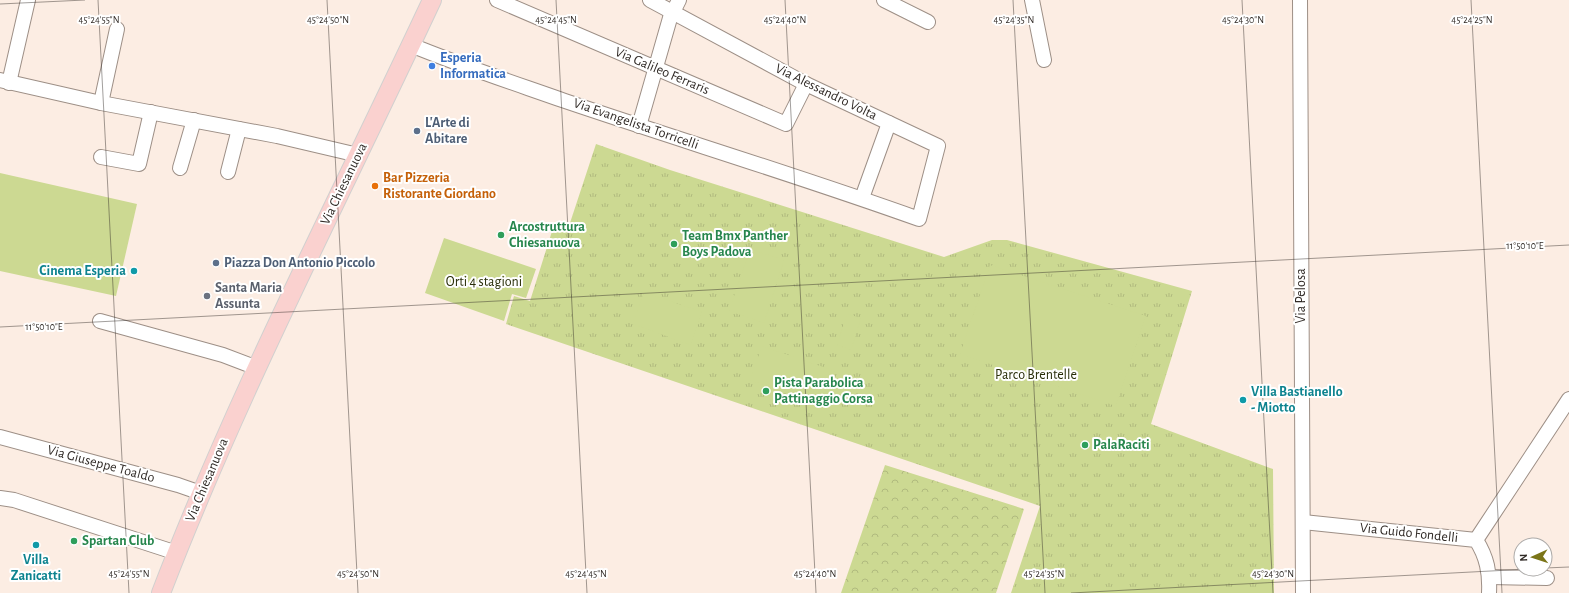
<svg xmlns="http://www.w3.org/2000/svg" width="1569" height="593" font-family="'Alegreya Sans',sans-serif">
<defs>
<pattern id="forest-crowns" width="20" height="18" patternUnits="userSpaceOnUse"><rect width="20" height="18" fill="#ccd992"/><path d="M2 6a3 3 0 1 1 6 0M12 15a3 3 0 1 1 6 0" fill="none" stroke="#b0ba7e"/></pattern>
<pattern id="park-tufts" width="24" height="20" patternUnits="userSpaceOnUse"><rect width="24" height="20" fill="#ccd992"/><path d="M3 7l-1-3M5 7V3M7 7l1-3M15 17l-1-3M17 17v-4M19 17l1-3" fill="none" stroke="#b0ba7e"/></pattern>
</defs>
<rect width="100%" height="100%" fill="#fcede3"/>
<!-- forest -->
<path fill="url(#forest-crowns)" d="M885,465L1024,509L996,593H841Z"/>
<!-- park -->
<path fill="url(#park-tufts)" d="M596,144L670,170L944,257L992,240H1007L1192,291L1151,424L1273,469L1274,593H1011L1040,506L506,324L514,296L530,301L554,225L568,229Z"/>
<!-- garden -->
<g fill="#ccd992">
<path d="M0,173L137,204L116,296L0,271Z"/>
<path d="M444,238L536,269L526,298L512,294L504,321L425,293Z"/>
<path d="M750,249L784,260L764,323L729,311Z"/>
<path d="M990,265L1146,316L1116,406L960,354Z"/>
<path d="M644,292L702,312L691,345L633,324Z"/>
<path d="M847,314L861,318L851,350L837,345Z"/>
<path d="M762,346L835,371L824,406L750,380Z"/>
</g>
<g fill="none" stroke-linecap="round" stroke-linejoin="round">
<defs>
<g id="minor">
<path d="M497,0L786,124L806,84"/>
<path d="M884,0L928,22"/>
<path d="M1032,0L1044,60"/>
<path d="M1300,0L1303,593"/>
<path d="M411,45C462,66 514,83 565,101C683,141 802,177 919,219L938,146L806,84L650,0"/>
<path d="M0,80L101,103L277,136L358,155"/>
<path d="M9,83L28,0"/>
<path d="M101,103L117,29"/>
<path d="M639,126L670,18L679,0"/>
<path d="M101,157L139,164L151,112"/>
<path d="M180,168L194,120"/>
<path d="M228,172L239,129"/>
<path d="M862,198L889,123"/>
<path d="M100,321L223,355L257,368"/>
<path d="M0,437L178,485L201,493"/>
<path d="M0,498L14,500L177,553"/>
<path d="M1303,522L1476,540C1487,557 1490,573 1489,593"/>
<path d="M1476,540L1569,399"/>
<path d="M1490,577L1547,578"/>
</g>
<path id="major" d="M161,593C239,390 340,197 432,0"/>
</defs>
<!-- minor casing -->
<use href="#minor" stroke="#9d8f86" stroke-width="16"/>
<!-- major casing -->
<use href="#major" stroke="#d1d0cf" stroke-width="20"/>
<!-- minor -->
<use href="#minor" stroke="#fff" stroke-width="14"/>
<!-- major -->
<use href="#major" stroke="#fad1cf" stroke-width="18"/>
</g>
<!-- ticks -->
<path fill="none" stroke="#302a26" stroke-width="1" stroke-opacity="0.45" d="M98,0L129,593M327,0L358,593M556,0L587,593M785,0L816,593M1013,0L1045,593M1242,0L1273,593M1471,0L1502,593M0,4L85,0M0,327L1569,245M1545,568L1569,567M1071,593L1529,569"/>
<!-- markers -->
<circle fill="#3f7fe0" stroke="#fff" stroke-width="1.5" cx="432" cy="66" r="4"/>
<g fill="#5c6f8a" stroke="#fff" stroke-width="1.5">
<circle cx="417" cy="131" r="4"/>
<circle cx="216" cy="263" r="4"/>
</g>
<circle fill="#e8710a" stroke="#fff" stroke-width="1.5" cx="375" cy="186" r="4"/>
<g fill="#2e9e5b" stroke="#fff" stroke-width="1.5">
<circle cx="501" cy="235" r="4"/>
<circle cx="674" cy="244" r="4"/>
<circle cx="766" cy="391" r="4"/>
<circle cx="1085" cy="445" r="4"/>
<circle cx="74" cy="541" r="4"/>
</g>
<g fill="#0f9aa8" stroke="#fff" stroke-width="1.5">
<circle cx="134" cy="271" r="4"/>
<circle cx="1243" cy="400" r="4"/>
<circle cx="36" cy="545" r="4"/>
</g>
<circle fill="#6b7280" stroke="#fff" stroke-width="1.5" cx="207" cy="296" r="4"/>
<g text-anchor="middle" dominant-baseline="central" stroke-width="4" stroke-linejoin="round" paint-order="stroke">
<!-- shop labels -->
<g font-size="14" font-weight="bold" fill="#366cbe" stroke="#fff" text-anchor="start">
<text x="440" y="58">Esperia<tspan x="440" dy="16">Informatica</tspan></text>
</g>
<!-- street labels -->
<g font-size="14" fill="#302a26" stroke="#fff">
<text transform="translate(662 71) rotate(23)">Via Galileo Ferraris</text>
<text transform="translate(826 92) rotate(26)">Via Alessandro Volta</text>
<text transform="translate(636 124) rotate(19)">Via Evangelista Torricelli</text>
<text transform="translate(344 184) rotate(-64)">Via Chiesanuova</text>
<text transform="translate(1301 296) rotate(-90)">Via Pelosa</text>
<text transform="translate(101 464) rotate(15)">Via Giuseppe Toaldo</text>
<text transform="translate(207 480) rotate(-67)">Via Chiesanuova</text>
<text transform="translate(1409 533) rotate(6)">Via Guido Fondelli</text>
</g>
<!-- service labels -->
<g font-size="14" font-weight="bold" fill="#4e5e75" stroke="#fff" text-anchor="start">
<text x="425" y="123">L'Arte di<tspan x="425" dy="16">Abitare</tspan></text>
<text x="224" y="263">Piazza Don Antonio Piccolo</text>
</g>
<!-- food labels -->
<g font-size="14" font-weight="bold" fill="#c56008" stroke="#fff" text-anchor="start">
<text x="383" y="178">Bar Pizzeria<tspan x="383" dy="16">Ristorante Giordano</tspan></text>
</g>
<!-- leisure labels -->
<g font-size="14" font-weight="bold" fill="#27864d" stroke="#fff" text-anchor="start">
<text x="509" y="227">Arcostruttura<tspan x="509" dy="16">Chiesanuova</tspan></text>
<text x="682" y="236">Team Bmx Panther<tspan x="682" dy="16">Boys Padova</tspan></text>
<text x="774" y="383">Pista Parabolica<tspan x="774" dy="16">Pattinaggio Corsa</tspan></text>
<text x="1093" y="445">PalaRaciti</text>
<text x="82" y="541">Spartan Club</text>
</g>
<!-- culture labels -->
<g font-size="14" font-weight="bold" fill="#0d838f" stroke="#fff" text-anchor="end">
<text x="126" y="271">Cinema Esperia</text>
<text x="1251" y="392" text-anchor="start">Villa Bastianello<tspan x="1251" dy="16">- Miotto</tspan></text>
<text x="36" y="560" text-anchor="middle">Villa<tspan x="36" dy="16">Zanicatti</tspan></text>
</g>
<!-- park labels -->
<g font-size="14" fill="#292e09" stroke="#fff">
<text x="484" y="282">Orti 4 stagioni</text>
<text x="1036" y="375">Parco Brentelle</text>
</g>
<!-- worship labels -->
<g font-size="14" font-weight="bold" fill="#5b616d" stroke="#fff" text-anchor="start">
<text x="215" y="288">Santa Maria<tspan x="215" dy="16">Assunta</tspan></text>
</g>
</g>
<g font-size="10" text-anchor="middle" fill="#302a26" stroke="#fff" stroke-width="4" stroke-linejoin="round" paint-order="stroke">
<text x="99" y="23">45°24'55"N</text>
<text x="328" y="23">45°24'50"N</text>
<text x="556" y="23">45°24'45"N</text>
<text x="785" y="23">45°24'40"N</text>
<text x="1014" y="23">45°24'35"N</text>
<text x="1243" y="23">45°24'30"N</text>
<text x="1472" y="23">45°24'25"N</text>
<text x="1525" y="249">11°50'10"E</text>
<text x="44" y="330">11°50'10"E</text>
<text x="129" y="577">45°24'55"N</text>
<text x="358" y="577">45°24'50"N</text>
<text x="586" y="577">45°24'45"N</text>
<text x="815" y="577">45°24'40"N</text>
<text x="1044" y="577">45°24'35"N</text>
<text x="1273" y="577">45°24'30"N</text>
</g>
<!-- north arrow -->
<g transform="translate(1533 557) rotate(267)"><circle r="19" fill="#ffffff" stroke="#acaaa8"/>
<path d="M0-3L7 15L0 10L-7 15Z" fill="#7b7518"/>
<text y="-6" font-size="11" font-weight="bold" text-anchor="middle" fill="#302a26">N</text>
</g>
</svg>
